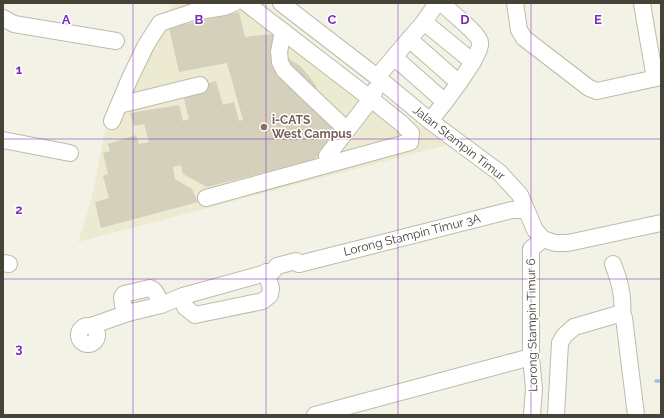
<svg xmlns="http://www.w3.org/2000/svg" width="664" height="418" font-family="Raleway,sans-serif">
<rect width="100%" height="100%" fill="#f3f2e6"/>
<!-- education -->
<path fill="#ecead0" d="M173,3H263L374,93L447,145L78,242L92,198L109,109Z"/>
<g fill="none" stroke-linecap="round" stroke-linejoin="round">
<!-- stream -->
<path stroke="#a3c0ef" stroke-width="3.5" d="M656,381H661"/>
</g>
<!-- building -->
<path fill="#d4d0bc" d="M239,12L245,37L273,34L278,55L289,59L299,65L308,75L316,86L320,97L338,132L314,160L207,187L183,174L181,165L173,167L175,179L192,189L198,202L101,228L95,202L109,198L103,176L108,174L103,153L110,151L108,144L136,135L139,144L149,142L144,124L134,126L130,113L179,105L183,121L189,119L182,91L216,81L223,105L234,102L239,121L243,120L227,63L179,72L169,28Z"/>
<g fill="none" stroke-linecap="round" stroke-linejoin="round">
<defs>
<g id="minor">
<path d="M281,3L377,77L430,121L500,173L520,195L535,230L543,239L555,243H568L661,223"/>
<path d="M515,3L519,30L524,38L589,88L597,91L661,77"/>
<path d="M642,3L647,33L655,78"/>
<path d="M3,18L14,24L116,41"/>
<path d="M424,22L473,62"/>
<path d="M283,31L279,52L280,62L284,70L312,97L347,130"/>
<path d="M409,39L459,83"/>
<path d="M394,57L445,102"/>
<path d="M377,77L424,22L437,3L442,4L446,7C453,14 478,33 480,42C484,53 439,110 430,121"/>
<path d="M119,105L200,85"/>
<path d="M112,121L130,78L146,45L160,23L193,12L224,7L234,3"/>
<path d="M3,140L70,153"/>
<path d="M330,163L327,156L371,99L375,90"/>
<path d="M206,198L410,142L411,133L401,123L371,99L246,3"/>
<path d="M3,263L9,264"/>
<path d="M299,264L512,210H526"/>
<path d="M183,296L185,307L195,315L263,301L270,295L271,288L266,272"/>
<path d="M128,313L123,305L122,297L124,294L150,288C157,291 158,298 161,305"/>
<path d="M622,313L624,318L636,415"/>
<path d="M91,326L128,313L161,305L183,296L273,271L277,266L296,261L299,264"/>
<circle cx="88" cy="335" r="9"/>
<path d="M315,415L531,357"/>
<path d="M532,415L534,389L531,357V249L543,239"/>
<path d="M556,415L560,343L564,336L574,327L622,313C624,297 619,279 613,264"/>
</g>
</defs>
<!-- minor casing -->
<use href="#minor" stroke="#bebba9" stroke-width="18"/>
<!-- minor -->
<use href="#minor" stroke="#fff" stroke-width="16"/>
</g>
<!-- grid -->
<path fill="none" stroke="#7b2cbf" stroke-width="1" stroke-opacity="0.55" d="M133,3V415M266,3V415M398,3V415M531,3V415M3,139H661M3,279H661"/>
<!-- markers -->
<circle fill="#8d6e63" stroke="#fff" stroke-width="1.5" cx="264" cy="127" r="4"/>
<g text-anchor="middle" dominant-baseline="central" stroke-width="3" stroke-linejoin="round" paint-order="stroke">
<!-- education labels -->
<g font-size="12" font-weight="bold" fill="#785e54" stroke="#fff" text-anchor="start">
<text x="272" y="120">i-CATS<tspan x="272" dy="14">West Campus</tspan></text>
</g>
<!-- street labels -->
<g font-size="12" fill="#464336" stroke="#fff">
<text transform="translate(459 143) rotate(38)">Jalan Stampin Timur</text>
<text transform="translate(412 235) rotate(-14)">Lorong Stampin Timur 3A</text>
<text transform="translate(532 325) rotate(-91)">Lorong Stampin Timur 6</text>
</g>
</g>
<g font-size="13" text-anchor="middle" font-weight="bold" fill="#7b2cbf" stroke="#fff" stroke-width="3" stroke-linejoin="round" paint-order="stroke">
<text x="66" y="24">A</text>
<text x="199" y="24">B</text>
<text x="332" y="24">C</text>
<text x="465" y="24">D</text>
<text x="598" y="24">E</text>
<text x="19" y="74">1</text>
<text x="19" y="214">2</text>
<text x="19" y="353">3</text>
</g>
<!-- border -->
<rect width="664" height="418" fill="none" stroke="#464336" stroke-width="8"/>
</svg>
